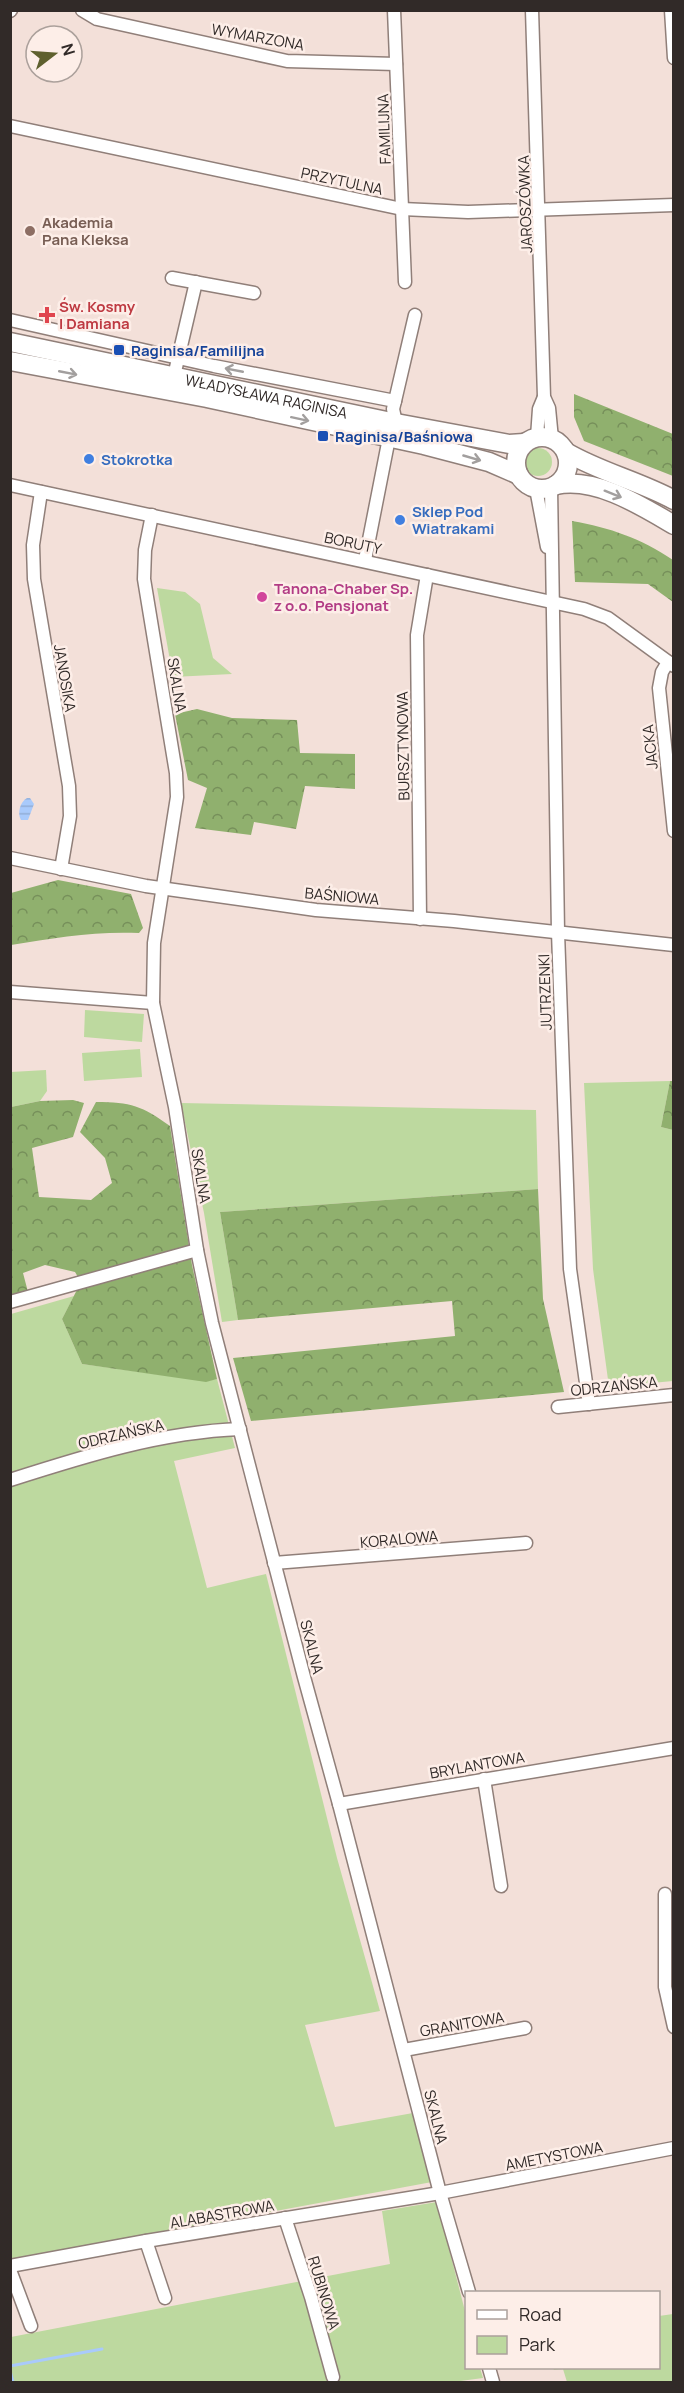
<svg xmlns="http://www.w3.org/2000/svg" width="684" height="2393" font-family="Manrope,sans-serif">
<defs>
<pattern id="forest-crowns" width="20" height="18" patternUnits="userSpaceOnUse" patternTransform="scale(1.5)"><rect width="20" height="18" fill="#90b06e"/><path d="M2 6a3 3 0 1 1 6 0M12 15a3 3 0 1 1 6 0" fill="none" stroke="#768f5a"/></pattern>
<pattern id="water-rules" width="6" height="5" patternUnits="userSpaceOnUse" patternTransform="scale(1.5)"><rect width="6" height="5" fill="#a9cafb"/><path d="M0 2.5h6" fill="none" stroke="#92aed7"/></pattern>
</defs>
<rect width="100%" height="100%" fill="#f3e0d9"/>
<!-- green -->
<g fill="#bdd99f">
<circle cx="538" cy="462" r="14"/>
<path d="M157,588L185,592L200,604L213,658L232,674L173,677Z"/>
<path d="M85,1010L144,1014L142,1042L84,1037Z"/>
<path d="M140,1049L142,1077L84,1081L82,1053Z"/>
<path d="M46,1070L47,1091L40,1101L11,1107V1072Z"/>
<path d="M670,1081L661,1127L673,1130V1381L609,1387L593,1269L584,1083Z"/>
<path d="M181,1103L536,1110L538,1189L220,1212L238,1320L222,1322L204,1213Z"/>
<path d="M74,1296L62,1319L82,1364L206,1381L217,1379L235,1448L174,1461L207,1588L266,1574L337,1858L380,2011L305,2025L335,2127L413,2113L432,2182L11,2260V1314Z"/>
<path d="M437,2202L466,2315V2368H480L483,2378L453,2382H11V2337L390,2264L382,2211Z"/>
<path d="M673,2314V2382H567L563,2369L554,2370L553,2368H658L659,2316Z"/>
</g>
<!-- forest -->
<g fill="url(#forest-crowns)">
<path d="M574,394L673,434V476L584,441L574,417Z"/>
<path d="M572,521C611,528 640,538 673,560V602L648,584L575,582Z"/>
<path d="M197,709L232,718L297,720L300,753L355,754V789L305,786L296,829L254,822L251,835L195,828L207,788L188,780L175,714Z"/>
<path d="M58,880L131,894L143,928L139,933C95,931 54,938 11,945V893Z"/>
<path d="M670,1081H673V1130L661,1127Z"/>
<path d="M73,1100L84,1103L73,1137L32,1148L39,1197L91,1200L112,1183L105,1158L80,1132L96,1102C131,1102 142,1106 170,1126L192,1265L217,1379L206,1382L82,1364L62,1319L81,1282L75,1272L45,1265L23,1273L28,1292L11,1296V1107L40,1101Z"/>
<path d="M538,1189L543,1299L564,1392L251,1421L233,1358L455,1336L452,1301L238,1320L220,1212Z"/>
</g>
<!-- water -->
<path fill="url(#water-rules)" d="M27,798H30L34,804L28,820H21C17,813 20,802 27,798Z"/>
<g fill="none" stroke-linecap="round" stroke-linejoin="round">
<!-- stream -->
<g stroke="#a9cafb" stroke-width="3">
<path d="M10,2366L102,2349"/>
<path d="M10,2371L13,2382"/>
</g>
<defs>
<g id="minor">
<path d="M82,10L97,19L287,61L396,64"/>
<path d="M394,10L405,282"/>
<path d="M532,10L544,397L549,408L552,439"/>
<path d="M671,10L674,58"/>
<path d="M10,11L11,10"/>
<path d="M10,126L402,209L468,212L674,205"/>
<path d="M172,278L254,293"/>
<path d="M10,320L214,366L395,401"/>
<path d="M174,376L196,282"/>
<path d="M396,423L393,409L395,401L415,315"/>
<path d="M537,437L539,409L544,397"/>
<path d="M10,485L584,609L608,618L674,666"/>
<path d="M533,487L537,494L547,547"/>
<path d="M551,487L558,932L570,1269L589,1404"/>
<path d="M41,492L33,545L34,579L69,786L70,816L61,869"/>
<path d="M152,515L145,550L144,579L176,773L177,797L154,943L153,1003L175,1107L197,1250L212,1323L304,1677L339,1804L440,2193L469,2292"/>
<path d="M365,560L389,438"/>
<path d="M668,662L662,672L659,688L674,831"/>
<path d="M10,858L146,886L316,910L454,921L674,945"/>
<path d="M420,919L417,635L427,575"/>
<path d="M10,992L153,1003"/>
<path d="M10,1302L197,1250"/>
<path d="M558,1407L674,1395"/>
<path d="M10,1480C85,1456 161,1432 240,1429"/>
<path d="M274,1563L526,1543"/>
<path d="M484,1779L501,1886"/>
<path d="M339,1804L674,1748"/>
<path d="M665,1894V1987L674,2027"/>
<path d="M404,2050L525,2028"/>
<path d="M285,2218L311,2297L333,2377"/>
<path d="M146,2241L165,2298"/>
<path d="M10,2266L146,2241L440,2193L674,2148"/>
<path d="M10,2270L31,2326"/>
<path d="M489,2368L493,2382"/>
</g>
<g id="secondary">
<path id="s1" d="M10,342L396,423L509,444L524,443"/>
<path d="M10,361L207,398L424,445L489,462L519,475"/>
<circle cx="542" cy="463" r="26"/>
<path d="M566,452C600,472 639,481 674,500"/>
<path d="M556,485C596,477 640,505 674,525"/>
</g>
</defs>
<!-- minor casing -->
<use href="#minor" stroke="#907f79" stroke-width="15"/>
<!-- secondary casing -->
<use href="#secondary" stroke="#907f79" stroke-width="21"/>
<!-- minor -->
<use href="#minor" stroke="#fff" stroke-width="12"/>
<!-- secondary -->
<use href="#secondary" stroke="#fff" stroke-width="18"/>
</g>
<!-- one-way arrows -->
<defs><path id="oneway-shaft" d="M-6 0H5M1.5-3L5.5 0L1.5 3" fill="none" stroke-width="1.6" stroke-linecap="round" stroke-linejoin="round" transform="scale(1.5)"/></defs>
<g stroke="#a29f9e">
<use href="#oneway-shaft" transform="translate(234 370) rotate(-169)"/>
<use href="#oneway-shaft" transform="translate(68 373) rotate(11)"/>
<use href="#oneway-shaft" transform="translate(300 419) rotate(12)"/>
<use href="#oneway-shaft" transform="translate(472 458) rotate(16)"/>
<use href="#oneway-shaft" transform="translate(613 494) rotate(22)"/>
</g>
<!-- markers -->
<circle fill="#8d6e63" stroke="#fdeee8" stroke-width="2" cx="30" cy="231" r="6"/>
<path fill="#e0444e" stroke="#fdeee8" stroke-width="2" d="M44 306h6v6h6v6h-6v6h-6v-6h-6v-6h6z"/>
<g fill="#1a4fb4" stroke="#fdeee8" stroke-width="2">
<rect x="113" y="344" width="12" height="12" rx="3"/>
<rect x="317" y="430" width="12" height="12" rx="3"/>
</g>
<g fill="#3f7fe0" stroke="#fdeee8" stroke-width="2">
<circle cx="89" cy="459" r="6"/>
<circle cx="400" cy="520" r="6"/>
</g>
<circle fill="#d1479c" stroke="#fdeee8" stroke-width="2" cx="262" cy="597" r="6"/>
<g text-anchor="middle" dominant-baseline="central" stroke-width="5" stroke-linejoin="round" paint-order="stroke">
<!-- street labels -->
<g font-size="15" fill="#312a28" stroke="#fdeee8">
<text transform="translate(258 37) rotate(10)">WYMARZONA</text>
<text transform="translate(384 129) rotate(-92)">FAMILIJNA</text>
<text transform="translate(342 181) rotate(12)">PRZYTULNA</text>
<text transform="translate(525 204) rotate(-92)">JAROSZÓWKA</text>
<text stroke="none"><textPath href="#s1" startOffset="262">WŁADYSŁAWA RAGINISA</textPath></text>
<text transform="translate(353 543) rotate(12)">BORUTY</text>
<text transform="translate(65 678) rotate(80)">JANOSIKA</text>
<text transform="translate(177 685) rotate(81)">SKALNA</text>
<text transform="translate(403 746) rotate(-91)">BURSZTYNOWA</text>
<text transform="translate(650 747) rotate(-96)">JACKA</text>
<text transform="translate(342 896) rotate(5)">BAŚNIOWA</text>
<text transform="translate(545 992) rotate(-92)">JUTRZENKI</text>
<text transform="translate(201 1176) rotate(81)">SKALNA</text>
<text transform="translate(614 1386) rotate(-6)">ODRZAŃSKA</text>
<text transform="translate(121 1434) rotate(-13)">ODRZAŃSKA</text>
<text transform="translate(399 1539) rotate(-5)">KORALOWA</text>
<text transform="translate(312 1647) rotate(76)">SKALNA</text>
<text transform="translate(477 1765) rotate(-10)">BRYLANTOWA</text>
<text transform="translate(462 2024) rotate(-10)">GRANITOWA</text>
<text transform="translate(436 2117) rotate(76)">SKALNA</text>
<text transform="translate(554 2156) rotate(-11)">AMETYSTOWA</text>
<text transform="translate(222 2214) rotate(-10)">ALABASTROWA</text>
<text transform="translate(324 2293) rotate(73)">RUBINOWA</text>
</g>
<!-- education labels -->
<g font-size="15" font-weight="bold" fill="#785e54" stroke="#fdeee8" text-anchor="start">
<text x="42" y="222">Akademia<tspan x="42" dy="17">Pana Kleksa</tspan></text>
</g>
<!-- health labels -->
<g font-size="15" font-weight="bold" fill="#be3a42" stroke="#fdeee8" text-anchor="start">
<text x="59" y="306">Św. Kosmy<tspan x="59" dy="17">I Damiana</tspan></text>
</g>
<!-- transit labels -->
<g font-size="15" font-weight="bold" fill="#164399" stroke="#fdeee8" text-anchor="start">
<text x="131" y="350">Raginisa/Familijna</text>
<text x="335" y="436">Raginisa/Baśniowa</text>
</g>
<!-- shop labels -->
<g font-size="15" font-weight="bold" fill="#366cbe" stroke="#fdeee8" text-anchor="start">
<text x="101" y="459">Stokrotka</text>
<text x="412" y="511">Sklep Pod<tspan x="412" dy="17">Wiatrakami</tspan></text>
</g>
<!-- hotel labels -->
<g font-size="15" font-weight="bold" fill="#b23c85" stroke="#fdeee8" text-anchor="start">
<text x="274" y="588">Tanona-Chaber Sp.<tspan x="274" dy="17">z o.o. Pensjonat</tspan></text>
</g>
</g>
<!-- border -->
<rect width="684" height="2393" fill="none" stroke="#312a28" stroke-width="24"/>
<!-- legend -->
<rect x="465" y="2291" width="195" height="78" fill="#fdeee8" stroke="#aba09b" stroke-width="1.5"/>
<rect x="477" y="2310" width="30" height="9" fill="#ffffff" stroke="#aba09b" stroke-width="1.5"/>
<text x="519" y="2321" font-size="18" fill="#312a28">Road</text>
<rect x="477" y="2336" width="30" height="18" fill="#bdd99f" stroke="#aba09b" stroke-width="1.5"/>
<text x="519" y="2351" font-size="18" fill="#312a28">Park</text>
<!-- north arrow -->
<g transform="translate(54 54) rotate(73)"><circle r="28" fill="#fdeee8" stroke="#aba09b" stroke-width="1.5"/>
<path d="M0-4.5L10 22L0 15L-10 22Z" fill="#5f602e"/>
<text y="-9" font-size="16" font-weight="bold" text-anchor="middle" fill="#312a28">N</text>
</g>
</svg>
